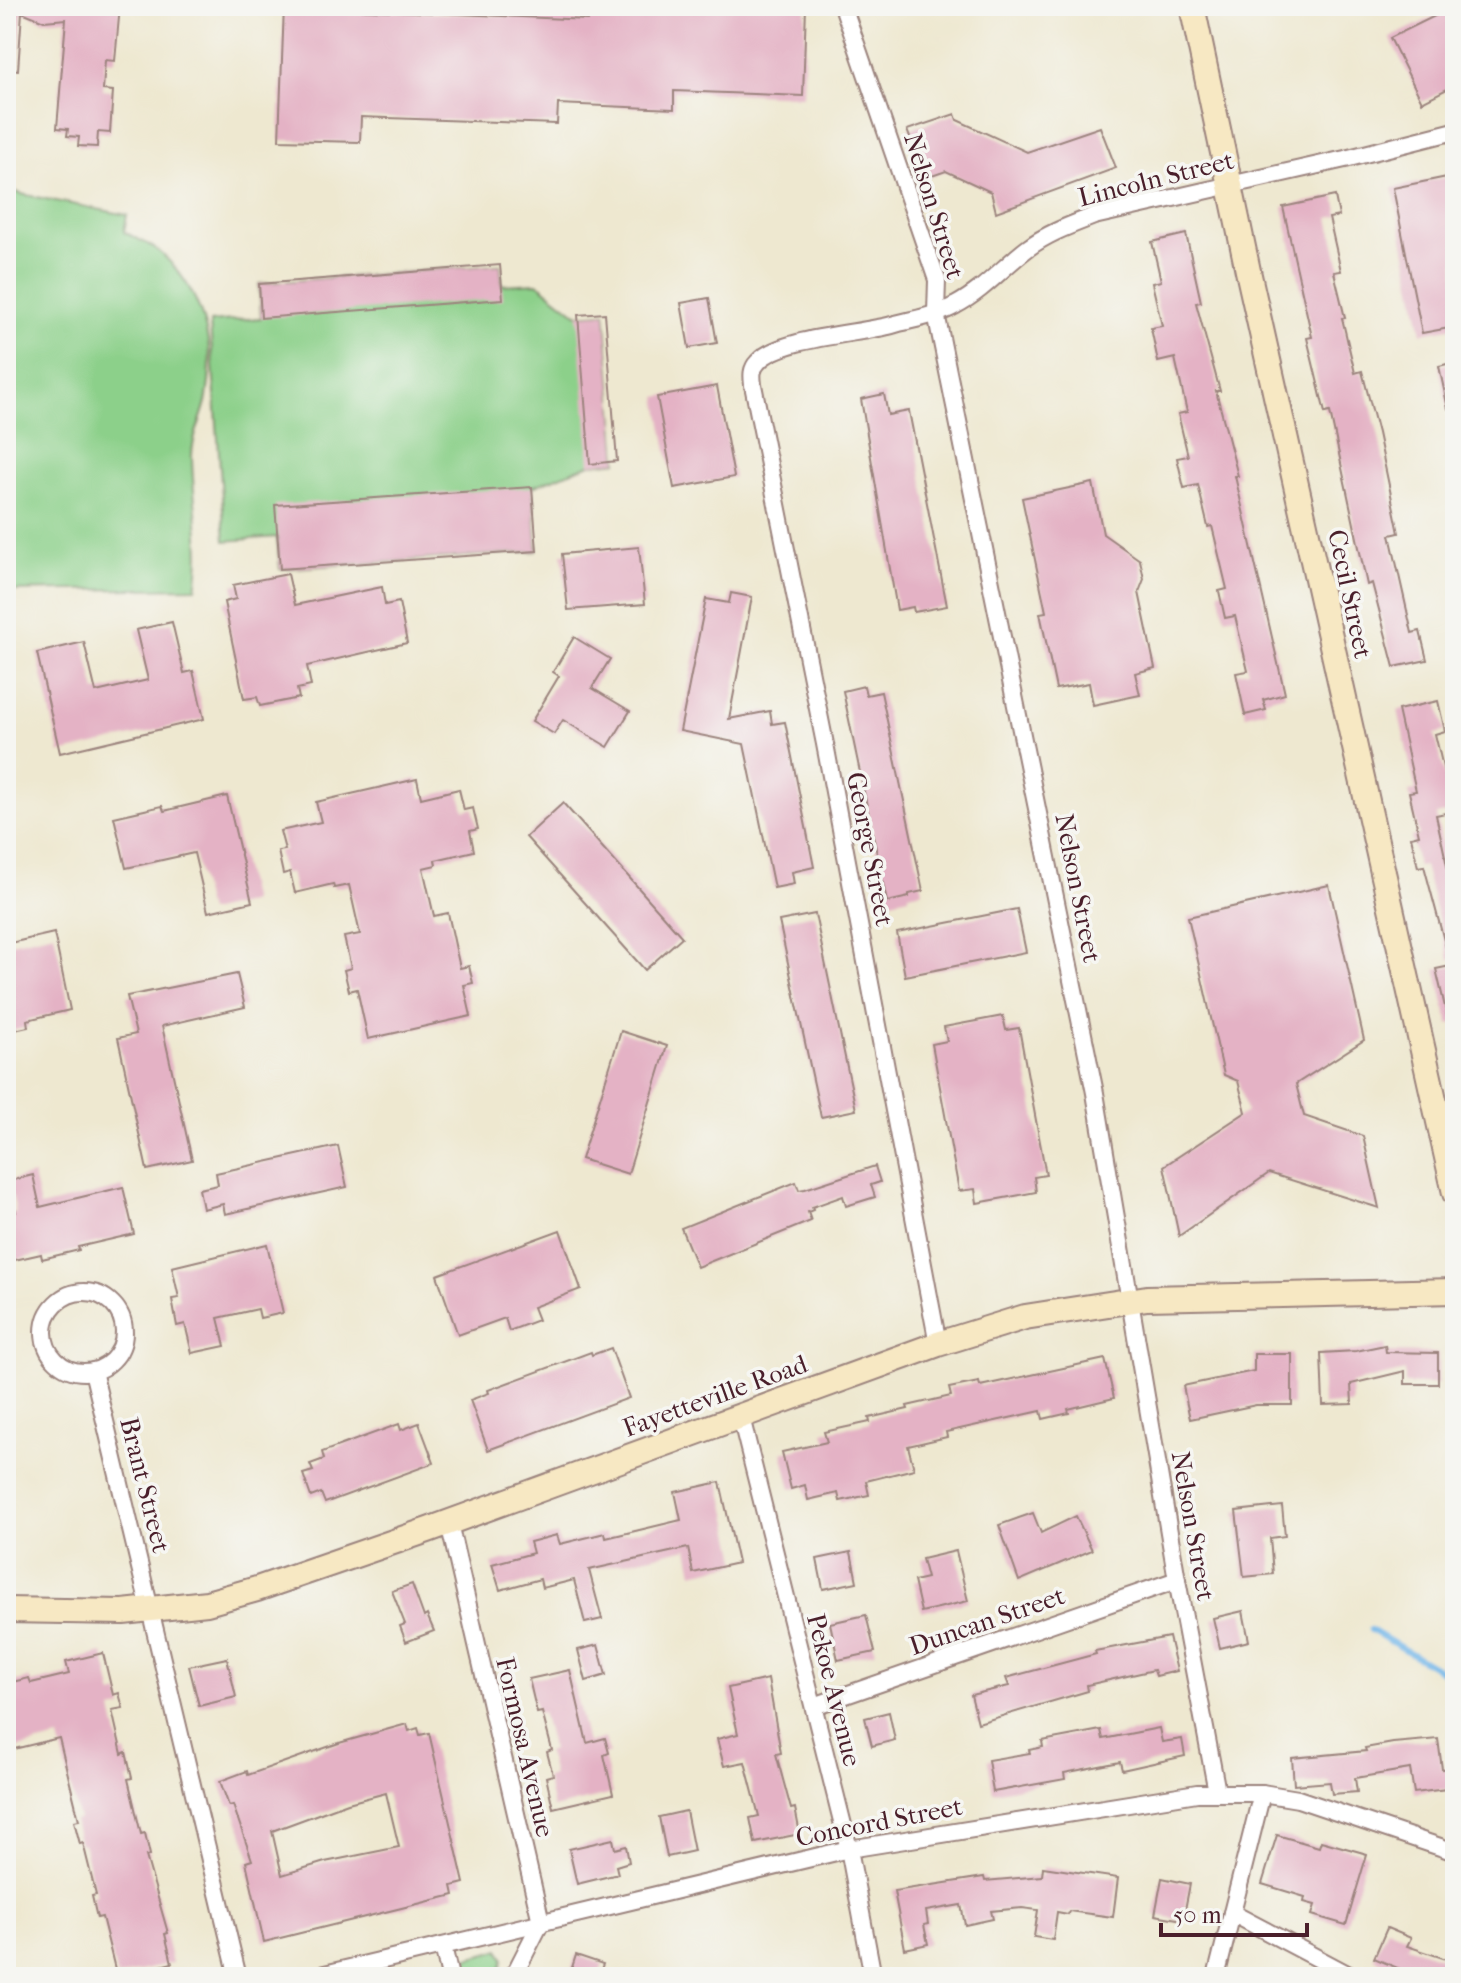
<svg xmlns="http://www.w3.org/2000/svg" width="1461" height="1983" font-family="'IM FELL French Canon',serif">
<rect width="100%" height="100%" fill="#f6f6f2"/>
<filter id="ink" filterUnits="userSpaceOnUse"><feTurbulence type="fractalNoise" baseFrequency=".0125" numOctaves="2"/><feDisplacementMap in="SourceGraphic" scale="16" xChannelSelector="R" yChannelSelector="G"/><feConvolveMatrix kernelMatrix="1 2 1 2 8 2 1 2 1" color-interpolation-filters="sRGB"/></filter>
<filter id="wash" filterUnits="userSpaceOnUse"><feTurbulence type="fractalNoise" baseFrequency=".006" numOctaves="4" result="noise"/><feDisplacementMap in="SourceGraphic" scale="32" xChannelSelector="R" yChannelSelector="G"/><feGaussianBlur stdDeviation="1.8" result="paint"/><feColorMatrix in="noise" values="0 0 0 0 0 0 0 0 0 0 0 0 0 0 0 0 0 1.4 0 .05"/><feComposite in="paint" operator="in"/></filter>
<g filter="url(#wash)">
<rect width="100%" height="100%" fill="#eee8d0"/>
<!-- green -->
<g fill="#8cd08a" stroke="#6b785a" stroke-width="2">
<path d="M6,187L21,194L127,215L124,232C135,238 151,244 161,253C201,290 217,343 207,397C204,416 192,435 192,455C192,500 204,544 196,588L6,591Z"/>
<path d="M500,265L502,285L537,283L578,315L605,313L617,461L590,464L532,487L537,551L280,569L277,537L225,541L210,322L261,318L259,284Z"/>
<path d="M499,1950L504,1958L499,1977H465L463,1968L468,1958Z"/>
</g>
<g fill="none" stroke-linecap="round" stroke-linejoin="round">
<!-- stream -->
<path stroke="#73b7e9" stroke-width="6" d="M1371,1630L1455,1679"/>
</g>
<g id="blocks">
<!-- building -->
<g fill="#e4b2c5" fill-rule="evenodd">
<path d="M6,6H120L115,61L105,60L103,90L113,91L110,133L98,132L97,147L78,146L79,137L67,136L68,129L57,128L66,19L44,21L22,12L18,70L6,69Z"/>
<path d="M284,6L588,20L589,6H806L803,96L674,91V109L558,104L557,124L361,117L360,142L279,140Z"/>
<path d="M1455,6V85L1422,102L1390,38Z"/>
<path d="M955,114L957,120L1027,152L1100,127L1116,168L996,212L991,192L946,171L926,178L907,130Z"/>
<path d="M1447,177L1455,214V327L1422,333L1393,188Z"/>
<path d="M1335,196L1339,216L1329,218L1341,271L1334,272L1345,318H1342L1355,373L1362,371L1378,433L1399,533L1390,535L1412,633L1420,631L1427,660L1394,667L1372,583L1367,585L1330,412L1325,413L1307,338L1312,337L1283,207Z"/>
<path d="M1186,234L1201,302L1196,303L1220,391H1216L1238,476H1235L1285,694L1263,700L1266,710L1245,715L1236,673L1248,671L1235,616L1225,618L1219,591L1227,589L1212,526L1208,527L1198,485L1184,488L1177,458L1188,456L1178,414L1187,412L1175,358L1158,362L1151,328L1162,326L1152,283L1161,281L1152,242Z"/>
<path d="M500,265L503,299L261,318L259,284Z"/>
<path d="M709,298L717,343L689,348L681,303Z"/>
<path d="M605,313L617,461L590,464L578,315Z"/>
<path d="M1455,362V408L1448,409L1439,366Z"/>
<path d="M717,386L734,477L674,488L657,397Z"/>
<path d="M884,394L888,415L909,411L947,606L914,612L913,607L897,610L861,399Z"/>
<path d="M1093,483L1103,534L1140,560L1144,579L1139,592L1155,668L1135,673L1140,695L1093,705L1089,683L1056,689L1040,613L1046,612L1022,498Z"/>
<path d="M532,487L537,551L280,569L275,505Z"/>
<path d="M639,547L645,604L568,610L562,554Z"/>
<path d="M288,574L295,605L382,587L385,605L399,602L407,643L307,666L311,686L297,689L299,698L260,706L257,697L244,699L224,602L236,599L233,585Z"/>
<path d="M731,593L752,597L729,719L770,711L772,724L785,722L814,867L792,872L794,884L774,888L744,744L680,731L706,599L729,603Z"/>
<path d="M172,622L184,673L193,671L204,719L60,753L37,653L84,642L96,692L148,680L136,630Z"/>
<path d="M574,637L610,659L592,688L630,711L608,747L563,720L554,734L532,721L559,676L553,672Z"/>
<path d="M864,686L866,695L881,692L923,891L909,894V897L887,902L843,691Z"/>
<path d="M1438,701L1445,731L1435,734L1447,784L1455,782V811L1436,815L1449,875L1455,874V959H1449L1424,866L1418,867L1411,837L1419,835L1409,792L1416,791L1398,710Z"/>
<path d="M417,779L421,798L459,789L464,810L473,808L478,829L470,831L474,851L435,860L436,865L423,868L434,916L448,913L460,968L469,966L473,983L464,985L471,1016L368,1039L357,989L349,991L344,970L351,968L344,937L360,934L349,885L334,888L333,884L295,893L290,872L283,874L278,851L285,850L280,831L321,822L316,802Z"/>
<path d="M227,796L252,902L208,912L194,853L126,868L114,817L162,806L164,811Z"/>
<path d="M563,803L682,937L645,970L526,837Z"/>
<path d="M1329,885L1364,1040L1296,1084L1304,1116L1363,1136L1379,1208L1269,1173L1179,1236L1164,1166L1246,1112L1238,1081L1224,1075L1188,917Z"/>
<path d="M1017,909L1026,952L905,976L897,933Z"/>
<path d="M815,914L856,1110L821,1117L779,921Z"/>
<path d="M54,933L70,1010L27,1020L28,1027L6,1032V944Z"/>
<path d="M1455,965V1023L1449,1024L1436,969Z"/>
<path d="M237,974L245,1007L162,1026L192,1160L147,1170L118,1038L136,1034L127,996Z"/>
<path d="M1003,1016L1006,1030L1019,1028L1046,1175L1034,1177L1036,1192L977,1203L975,1189L959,1191L932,1044L947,1041L944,1027Z"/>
<path d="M621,1031L667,1046L628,1174L581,1159Z"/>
<path d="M338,1146L347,1187L225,1214L223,1204L203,1209L199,1189L218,1185L216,1173Z"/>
<path d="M875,1166L880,1182L871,1185L875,1197L846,1206L843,1196L812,1207L813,1210L808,1212L811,1221L697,1267L681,1228L796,1182L799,1190L805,1189Z"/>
<path d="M33,1175L40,1207L123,1187L134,1234L78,1247L79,1250L42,1259L41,1254L6,1262V1215L16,1212L9,1181Z"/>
<path d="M560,1230L581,1289L533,1307L538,1320L509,1331L505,1318L458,1335L437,1275Z"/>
<path d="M267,1244L283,1313L260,1318L258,1309L218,1318L225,1346L192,1353L185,1324L177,1326L172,1299L179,1298L172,1267Z"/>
<path d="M1385,1345L1386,1352L1438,1353V1384H1405V1371L1351,1384L1352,1404L1323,1405L1321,1353L1356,1351Z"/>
<path d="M611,1348L629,1398L488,1450L470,1400L489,1393L488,1390L591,1352L592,1355Z"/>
<path d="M1254,1354H1292V1405H1256L1190,1419L1183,1386L1254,1371Z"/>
<path d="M1105,1359L1114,1398L1068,1409L1069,1413L1043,1419L1041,1411L946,1432L947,1437L908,1446L914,1469L866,1481L869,1495L840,1501L838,1493L808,1500L805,1485L791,1489L782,1452L827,1442L824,1432L870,1422L869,1418L908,1409L907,1406L951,1396L949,1388L979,1382L980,1386Z"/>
<path d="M419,1423L434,1463L325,1503L321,1493L311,1497L303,1474L313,1471L310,1464L324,1459L322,1452L399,1424L401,1430Z"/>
<path d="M720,1482L738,1563L693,1573L688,1548L589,1570L602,1619L585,1623L574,1580L542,1588L540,1579L500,1590L492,1564L533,1553L530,1542L557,1535L560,1544L605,1533L606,1538L681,1520L675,1492Z"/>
<path d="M1282,1506L1285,1536L1270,1538L1273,1574L1244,1577L1236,1511Z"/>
<path d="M1033,1513L1041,1533L1076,1516L1092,1550L1019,1581L999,1525Z"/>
<path d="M956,1551L968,1601L921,1612L914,1581L927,1578L922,1559Z"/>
<path d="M851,1552L857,1582L823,1589L817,1559Z"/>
<path d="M412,1584L424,1617L427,1615L434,1631L406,1642L400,1626L405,1624L392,1591Z"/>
<path d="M1243,1611L1249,1641L1220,1648L1213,1618Z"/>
<path d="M866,1615L875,1652L838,1660L830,1623Z"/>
<path d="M1169,1637L1177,1671L1156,1676L1154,1670L1087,1685L1088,1691L978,1723L971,1695L1009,1686L1006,1678L1096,1654L1095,1651Z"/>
<path d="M598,1645L606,1675L586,1681L578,1650Z"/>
<path d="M103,1653L113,1695L119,1693L123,1708L112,1710L122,1754L126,1752L132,1778L128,1779L141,1834L145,1833L150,1855L146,1856L168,1933L165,1934L172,1963L117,1977L102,1917L97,1918L92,1896L96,1895L83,1843L80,1844L74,1821L79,1820L59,1738L6,1751L8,1683L29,1678L31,1683L69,1674L66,1662Z"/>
<path d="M227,1658L236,1697L199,1706L189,1666Z"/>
<path d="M570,1670L587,1743L605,1738L609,1753L604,1755L613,1794L553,1808L546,1777L553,1775L547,1752L552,1750L542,1712L537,1713L529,1679Z"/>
<path d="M768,1679L781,1753L776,1754L791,1809L795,1808L800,1834L755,1843L750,1818L759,1816L745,1762L724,1766L717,1739L738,1734L728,1688Z"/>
<path d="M889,1712L895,1740L872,1746L865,1718Z"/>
<path d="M407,1724L409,1731L418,1728L420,1735L429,1733L464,1883L452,1886L454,1895L264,1942L246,1862L252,1860L233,1805L229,1806L220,1781L247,1771L248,1775L339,1743ZM386,1793L399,1847L325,1862L282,1875L272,1831L348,1803Z"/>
<path d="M1159,1728L1162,1742L1182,1739L1185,1756L1122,1770L1120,1762L1064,1773L1065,1779L993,1792L988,1760L1030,1753L1029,1750L1043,1747L1042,1741L1101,1730L1103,1739Z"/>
<path d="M1438,1739L1442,1769L1455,1767V1788L1414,1793L1410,1769L1355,1778L1357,1792L1332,1794L1330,1782L1294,1785L1292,1758L1366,1751L1365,1748L1393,1743Z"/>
<path d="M686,1811L694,1851L667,1857L659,1817Z"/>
<path d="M1277,1835L1319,1847L1321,1841L1367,1854L1346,1925L1312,1915L1315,1905L1304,1902L1305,1897L1262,1884Z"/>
<path d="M613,1839L615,1849L626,1846L629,1862L616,1866L618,1874L577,1884L569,1849Z"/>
<path d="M1043,1867L1118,1878L1113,1917L1069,1911L1068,1914L1057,1912L1053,1940L1034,1937L1038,1910L1022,1908L991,1911L993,1919L965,1925L961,1905L926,1911L928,1924L924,1925L928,1944L905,1949L894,1891L984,1877L985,1881L1042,1876Z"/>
<path d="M1162,1878L1190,1884L1183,1920L1155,1915Z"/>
<path d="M1387,1928L1411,1938L1407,1946L1455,1962V1977H1409L1407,1972L1374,1958Z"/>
<path d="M576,1955L603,1964L598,1977H569Z"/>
</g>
</g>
</g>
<g filter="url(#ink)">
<use href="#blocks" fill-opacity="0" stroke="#9c847e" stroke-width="2"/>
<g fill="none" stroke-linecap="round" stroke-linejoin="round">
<defs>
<g id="street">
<path d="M843,6L937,280L936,313L1095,1093L1177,1580L1217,1792"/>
<circle cx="84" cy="1332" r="40"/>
<path d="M938,1344L825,744L753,385C752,376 751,369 758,362C778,338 860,334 892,325C913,319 937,316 956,305C984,290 1004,266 1028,248C1048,233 1071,225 1094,216L1345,159L1455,131"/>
<path d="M93,1371L237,1973"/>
<path d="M741,1417L849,1849L873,1977"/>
<path d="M449,1523L541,1922L513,1977"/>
<path d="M814,1706L1177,1580"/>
<path d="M1232,1913L1353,1977"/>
<path d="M443,1946L450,1977"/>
<path d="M312,1977L849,1849L1197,1793H1262L1298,1799L1455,1852"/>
<path d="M1216,1977L1262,1793"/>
</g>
<g id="secondary">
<path d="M1192,6L1248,271L1455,1193"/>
<path d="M6,1610L123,1612L207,1603L257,1589L428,1530L938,1344L1025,1317L1147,1298L1455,1291"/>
</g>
</defs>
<!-- street casing -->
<use href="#street" stroke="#9c847e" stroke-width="20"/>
<!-- secondary casing -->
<use href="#secondary" stroke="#9c847e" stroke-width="28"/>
<!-- street -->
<use href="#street" stroke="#fff" stroke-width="16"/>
<!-- secondary -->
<use href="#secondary" stroke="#f7e8c3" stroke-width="24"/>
</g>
</g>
<g text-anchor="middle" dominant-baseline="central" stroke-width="7" stroke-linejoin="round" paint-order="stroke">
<!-- street labels -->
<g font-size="26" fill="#4a1f2b" stroke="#f6f6f2">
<text transform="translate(1156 179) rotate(-14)">Lincoln Street</text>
<text transform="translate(934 206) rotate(73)">Nelson Street</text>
<text transform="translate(1350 594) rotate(78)">Cecil Street</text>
<text transform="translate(870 849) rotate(79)">George Street</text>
<text transform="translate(1078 888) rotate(79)">Nelson Street</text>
<text transform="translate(715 1396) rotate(-20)">Fayetteville Road</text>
<text transform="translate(145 1485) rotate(76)">Brant Street</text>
<text transform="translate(1193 1526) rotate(80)">Nelson Street</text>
<text transform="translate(987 1621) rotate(-19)">Duncan Street</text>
<text transform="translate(834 1690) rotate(76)">Pekoe Avenue</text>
<text transform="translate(525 1747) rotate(77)">Formosa Avenue</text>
<text transform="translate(879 1822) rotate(-11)">Concord Street</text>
</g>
</g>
<!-- margin -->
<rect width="1461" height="1983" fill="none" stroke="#f6f6f2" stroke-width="32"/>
<!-- scale -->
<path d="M1161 1923v12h146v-12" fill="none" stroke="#4a1f2b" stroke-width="4"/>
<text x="1173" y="1923" font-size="24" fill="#4a1f2b" stroke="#f6f6f2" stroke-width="6" paint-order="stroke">50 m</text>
</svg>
